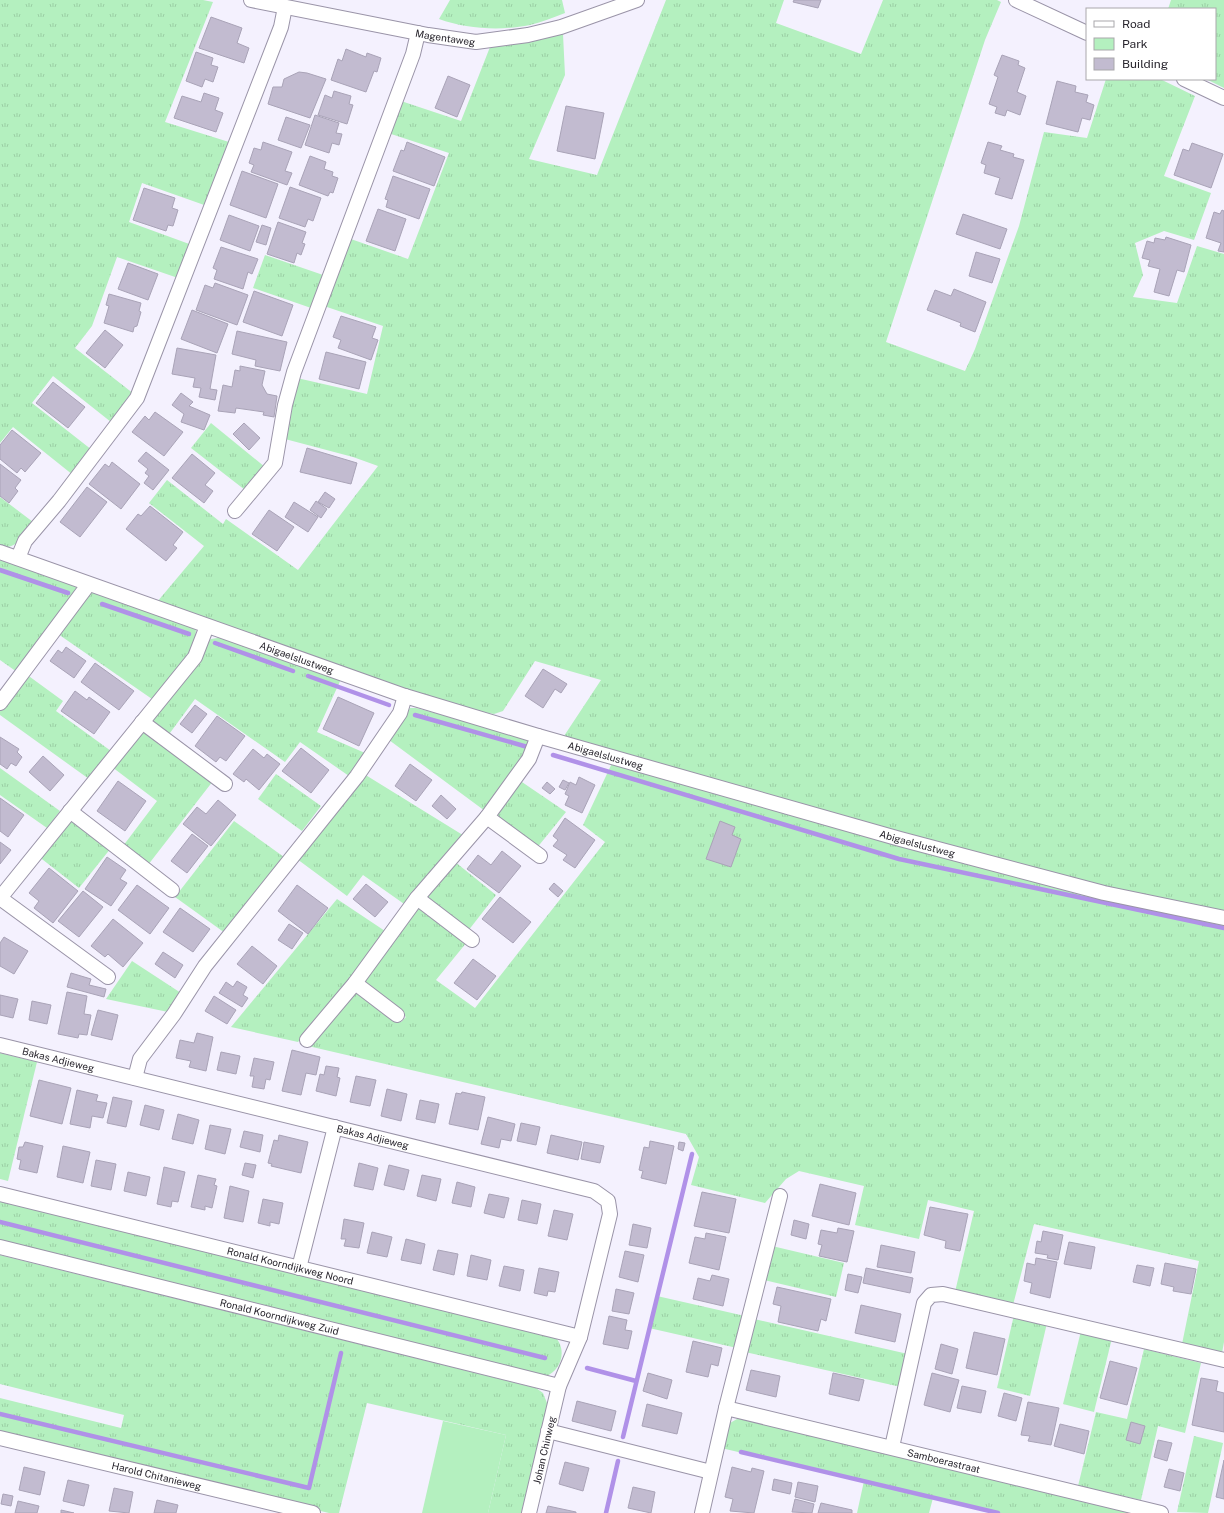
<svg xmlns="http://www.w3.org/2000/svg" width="1224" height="1513" font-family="'Public Sans',sans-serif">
<defs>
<pattern id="grass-tufts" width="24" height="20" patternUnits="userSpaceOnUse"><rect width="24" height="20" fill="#b4f0bf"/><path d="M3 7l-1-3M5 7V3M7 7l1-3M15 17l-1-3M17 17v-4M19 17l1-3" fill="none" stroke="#9bcea4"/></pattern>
</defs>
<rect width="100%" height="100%" fill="#f4f1fe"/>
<!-- grass -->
<g fill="url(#grass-tufts)">
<path d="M0,0H203L213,2L165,122L229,142L207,206L142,183L129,222L192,245L178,278L117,257L92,326L75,348L134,394L111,422L53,376L32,403L92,450L73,475L13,427L0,443Z"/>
<path d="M450,0H562L565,13C554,17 542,22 530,25C501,31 466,29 439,19Z"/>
<path d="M666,0H784L776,23L861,54L883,0H997L1001,2L985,40L886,342L965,371L975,349L1019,226L1044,132L1087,138L1106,79H1160L1195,96L1164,176L1211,193L1194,240L1164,231L1135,243L1143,275L1133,297L1177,303L1197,246L1224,254V913L1103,888L909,836L564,736L601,680L535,661L503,711L494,714L455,707L157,602L204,546L149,503L167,480L223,524L226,519L298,570L378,466L353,457L285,439L297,378L367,394L383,326L324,306L348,238L408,259L449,153L388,133L401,101L461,121L490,47L528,42L563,34L565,75L529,159L597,175Z"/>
<path d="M1171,0H1224V88L1206,79H1215V9H1168Z"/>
<path d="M265,255L326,276L314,309L253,288Z"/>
<path d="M211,423L265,467L245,490L191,448Z"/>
<path d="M0,497L33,522C24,535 17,550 0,547Z"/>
<path d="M0,557L79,586L17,672L0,660Z"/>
<path d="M97,591L195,626C202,649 166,682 152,699L58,634L90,593Z"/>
<path d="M224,637L341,679L317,732L365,753L349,776L300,742L285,762L195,699L167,737L148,722L205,644L211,639Z"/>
<path d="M26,674L63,701L56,711L111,751L89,779L0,715V709Z"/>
<path d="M410,708H416L528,738C531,752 495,798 485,811L389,740Z"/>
<path d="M143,729L213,781L148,865L123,846L157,801L112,767Z"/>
<path d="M613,761L1224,921V1342L1222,1353L1182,1344L1199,1261L1034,1224L1013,1305L955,1292L974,1211L928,1200L919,1239L855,1225L864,1186L799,1171L786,1179L765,1203L691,1185L699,1157L686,1134L308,1046L356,988L401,1022L406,1017L362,981L418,904L467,942L436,980L475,1008L605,842L583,825Z"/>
<path d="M0,768L60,811L47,828L0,795Z"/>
<path d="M276,774L321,806L302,831L258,799Z"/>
<path d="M364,774L466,837L407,906L363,875L347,896L297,859Z"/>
<path d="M519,780L566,812L536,849L494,816Z"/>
<path d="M70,817L111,848L79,888L38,856Z"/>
<path d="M234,821L284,857L225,933L175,897Z"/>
<path d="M454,861L496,895L468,931L423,897Z"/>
<path d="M337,899L388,933L353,980L298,1042L231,1027Z"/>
<path d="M132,961L181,993L168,1012L106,999Z"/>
<path d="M0,1053L37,1062L8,1181L0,1179Z"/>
<path d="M0,1201L555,1337C567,1349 562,1370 546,1376L0,1242Z"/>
<path d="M772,1246L844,1263L836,1297L764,1280Z"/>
<path d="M0,1255L536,1388L543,1393L549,1408L521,1513H488L506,1435L367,1403L339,1513H329L0,1434V1398L121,1428L124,1415L0,1384Z"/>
<path d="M657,1296L745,1316L737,1348L649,1328Z"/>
<path d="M1014,1315L1047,1323L1030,1396L997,1388Z"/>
<path d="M754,1319L908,1354L901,1387L745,1352Z"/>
<path d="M1081,1331L1112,1338L1094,1412L1063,1404Z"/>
<path d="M1144,1349L1201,1363L1185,1433L1158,1426L1141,1500L1078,1486L1096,1412L1127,1419Z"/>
<path d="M737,1419H744L1134,1513H998L933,1498L929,1513H857L864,1481L721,1448L730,1423Z"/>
<path d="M1194,1436L1223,1443L1208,1513L1177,1512Z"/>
</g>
<!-- park -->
<path fill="#b4f0bf" d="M443,1421L506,1435L488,1513H422Z"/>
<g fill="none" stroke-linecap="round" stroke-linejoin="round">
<!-- stream -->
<g stroke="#b091e8" stroke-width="4.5">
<path d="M0,570L68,593"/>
<path d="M102,604L189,634"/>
<path d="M215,643L293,671"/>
<path d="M308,676L389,705"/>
<path d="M415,715L531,748"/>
<path d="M553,755L899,859L1224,928"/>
<path d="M0,1222L545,1358"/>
<path d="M587,1368L636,1381"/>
<path d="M0,1414L309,1488L341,1353"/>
<path d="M623,1437L692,1154"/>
<path d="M741,1452L998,1513"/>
<path d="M606,1513L618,1461"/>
</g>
</g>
<!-- building -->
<g fill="#c2bbd0" stroke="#a9a3b7">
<path d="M794,0H821L818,8L793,2Z"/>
<path d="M211,17L242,28L237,43L249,48L244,63L199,48Z"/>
<path d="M346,49L366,57L367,53L381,58L377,72L374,71L366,92L331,80L338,59L342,61Z"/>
<path d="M196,52L213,58L211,65L218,67L213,82L205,79L202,87L186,81Z"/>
<path d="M1002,55L1019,61L1018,65L1025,68L1017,92L1026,96L1020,115L1007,110L1005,116L995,113L997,107L989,104L998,77L994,75Z"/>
<path d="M299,72L307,73L326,79L310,118L268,104L273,87H282L284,79Z"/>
<path d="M448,76L470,85L457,117L435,108Z"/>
<path d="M1057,81L1076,86L1075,92L1088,95L1086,102L1094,105L1090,120L1082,118L1078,132L1046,124Z"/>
<path d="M334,91L351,96L349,104L353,105L347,124L318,115L325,95L332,98Z"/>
<path d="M204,93L219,98L215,110L223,113L216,132L174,118L182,96L201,102Z"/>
<path d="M566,106L604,113L595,159L557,151Z"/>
<path d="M315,115L339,123L336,133L342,134L339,145L332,143L329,153L305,145Z"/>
<path d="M286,117L310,125L301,148L278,140Z"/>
<path d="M263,142L292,152L285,171L292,173L287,185L251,172L254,165L249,163L254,148L261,150Z"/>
<path d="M407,142L445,157L434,186L393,171L401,150L404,151Z"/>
<path d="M988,142L1002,146L1000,150L1014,154L1013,157L1024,160L1012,199L995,194L1000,178L984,173L986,165L981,163Z"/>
<path d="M1192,143L1223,154L1211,188L1174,175L1183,149L1189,151Z"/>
<path d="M310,156L326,162L324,169L333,172L332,176L338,178L333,193L330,192L328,196L299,185Z"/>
<path d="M242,171L278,184L266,218L230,205Z"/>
<path d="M393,176L430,189L419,219L386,207L388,200L385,199Z"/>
<path d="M290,187L321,198L313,221L308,219L305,227L279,218Z"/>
<path d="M144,188L175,198L172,208L178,210L173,226L168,225L166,231L133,220Z"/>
<path d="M378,209L406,219L395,251L366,241Z"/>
<path d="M1222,210L1224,211V252L1218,251L1221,243L1206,238L1214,212L1220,214Z"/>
<path d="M963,214L1007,229L1000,249L956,234Z"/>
<path d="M229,215L259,226L250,251L220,240Z"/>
<path d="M278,222L306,232L302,243L305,244L301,255L297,253L294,263L267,254Z"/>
<path d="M262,225L271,228L266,245L256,242Z"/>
<path d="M1166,237L1191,245L1184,272L1177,270L1169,296L1154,292L1160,269L1148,266L1150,260L1142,258L1147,241L1154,243L1155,238L1165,240Z"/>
<path d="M221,247L258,259L252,274L248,272L243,289L214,279L217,270L213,268Z"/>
<path d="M976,252L1000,259L992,283L969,276Z"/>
<path d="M128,263L158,274L148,300L118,289Z"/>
<path d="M215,283L248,295L237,325L196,310L205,285L213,288Z"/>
<path d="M954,289L986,302L975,332L960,326L961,323L927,310L935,290L951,296Z"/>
<path d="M254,291L293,305L282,336L243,322Z"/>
<path d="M109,294L141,303L139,311L141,312L137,326L134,327L133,332L104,323L109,306L106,305Z"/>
<path d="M192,310L228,324L217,353L181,339Z"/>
<path d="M341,316L376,327L372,338L378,340L371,360L338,348L341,340L333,337Z"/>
<path d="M105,330L123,345L105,368L86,353Z"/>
<path d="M237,331L287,342L280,371L255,366L256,360L232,354Z"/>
<path d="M177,348L216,355L210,389L217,390L215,400L199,397L201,388L193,387L195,378L172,374Z"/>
<path d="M326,352L366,362L359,389L319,379Z"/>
<path d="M240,366L265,371L262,385L267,394L277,396L274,417L263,415L264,412L236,408L235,413L218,411L223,385L232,387L235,370L240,371Z"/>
<path d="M53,382L85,407L68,428L36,403Z"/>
<path d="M181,393L193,402L189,406L210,415L204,430L181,422L184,414L172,405Z"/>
<path d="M155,412L183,432L164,456L132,432L145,416L149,420Z"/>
<path d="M244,423L260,438L249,450L233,434Z"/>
<path d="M12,430L41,453L25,472L21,468L17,473L0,459V445Z"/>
<path d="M307,448L357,463L351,484L300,472Z"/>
<path d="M146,452L169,470L153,490L144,483L149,476L145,473L148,469L138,461Z"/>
<path d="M192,454L215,473L205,485L213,491L204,503L172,478Z"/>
<path d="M112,462L140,484L121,509L89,484L105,464L109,467Z"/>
<path d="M0,464L21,480L15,488L18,491L9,503L0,496Z"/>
<path d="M87,487L107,502L80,537L60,522Z"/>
<path d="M325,492L335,499L329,508L318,502Z"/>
<path d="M316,501L327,509L321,518L310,510Z"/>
<path d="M294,502L318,517L308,532L285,517Z"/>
<path d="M150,506L183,532L173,545L177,548L166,561L126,529L138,514L141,516Z"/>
<path d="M269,510L294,527L277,551L252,534Z"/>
<path d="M66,647L86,661L74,678L50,661L58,650L62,653Z"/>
<path d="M95,663L134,691L119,710L81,682Z"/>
<path d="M543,669L567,684L561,693L555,689L543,708L525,696Z"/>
<path d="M75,691L87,700L89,697L110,712L94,734L61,711Z"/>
<path d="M338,697L374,713L359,746L323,729Z"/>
<path d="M195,705L207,714L192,733L180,724Z"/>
<path d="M217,716L245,736L226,761L220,757L216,762L195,746Z"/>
<path d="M0,737L19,749L17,752L22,757L16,766L11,763L7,769L0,764Z"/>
<path d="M301,748L329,770L311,793L282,771Z"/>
<path d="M253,749L264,758L267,754L280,764L259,790L246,779L244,782L233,774Z"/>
<path d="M43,756L64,775L50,791L29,772Z"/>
<path d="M410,764L432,780L416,801L395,786Z"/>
<path d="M579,777L595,785L582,813L565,805L569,796L565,794L570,782L576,785Z"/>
<path d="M563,780L569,783L565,790L559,787Z"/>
<path d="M118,781L146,801L125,831L97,811Z"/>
<path d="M547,782L555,789L550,794L542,788Z"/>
<path d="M441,795L456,809L447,819L432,806Z"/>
<path d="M0,798L24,815L8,837L0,831Z"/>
<path d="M218,800L236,815L211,846L183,824L197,807L206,814Z"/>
<path d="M565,818L595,840L575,868L563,860L567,855L553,846L558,840L553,836Z"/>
<path d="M720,821L735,827L732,835L741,839L731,867L706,859Z"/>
<path d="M192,834L208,846L187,873L171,861Z"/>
<path d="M0,842L11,850L0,864Z"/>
<path d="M502,851L521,866L499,893L467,869L478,855L491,865Z"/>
<path d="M107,857L126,870L120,879L127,883L111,906L85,889Z"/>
<path d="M49,868L78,891L53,923L34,908L39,901L29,893Z"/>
<path d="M554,883L563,891L558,897L549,889Z"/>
<path d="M366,884L388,902L375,917L353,899Z"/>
<path d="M137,885L169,908L150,934L118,910Z"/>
<path d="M297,885L328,908L308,934L278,911Z"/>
<path d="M83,891L103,907L79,937L58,921Z"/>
<path d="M500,897L531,922L513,943L482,919Z"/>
<path d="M180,908L210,929L193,952L163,932Z"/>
<path d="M113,919L143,943L123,967L108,954L105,957L91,946Z"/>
<path d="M289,924L303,933L292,949L278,940Z"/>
<path d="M4,937L28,951L14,974L0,966V943Z"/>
<path d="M252,946L277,966L263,984L237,964Z"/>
<path d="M163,952L183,965L175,978L155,964Z"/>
<path d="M473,959L496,976L477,1000L454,983Z"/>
<path d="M71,973L91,979L89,985L106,989L104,997L67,987Z"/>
<path d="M237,981L247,987L243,995L248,998L242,1007L219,993L226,982L233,987Z"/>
<path d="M67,992L87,996L84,1014L91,1015L87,1035L79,1034L78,1038L58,1034Z"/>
<path d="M0,995L18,999L13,1018L0,1015Z"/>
<path d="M214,996L236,1010L227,1024L205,1011Z"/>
<path d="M32,1001L51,1005L47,1024L29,1020Z"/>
<path d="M98,1010L118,1015L112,1040L91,1035Z"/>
<path d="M197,1033L213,1037L206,1071L189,1067L191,1061L176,1058L180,1040L194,1043Z"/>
<path d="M292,1050L320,1057L316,1075L306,1073L301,1095L282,1091Z"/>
<path d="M221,1052L240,1056L236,1074L217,1070Z"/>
<path d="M254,1058L274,1062L270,1080L266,1079L264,1089L252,1087L254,1076H250Z"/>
<path d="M326,1066L339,1068L337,1077L340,1078L336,1096L316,1091L320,1074L324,1075Z"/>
<path d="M356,1076L376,1080L370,1106L350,1102Z"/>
<path d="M39,1080L71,1088L62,1124L30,1116Z"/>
<path d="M387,1089L407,1094L401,1121L381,1116Z"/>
<path d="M77,1090L98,1095L96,1101L107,1103L103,1118L92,1116L90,1128L70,1124Z"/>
<path d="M462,1092L485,1097L478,1130L449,1124L456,1093L461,1094Z"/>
<path d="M113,1097L132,1101L126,1127L107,1123Z"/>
<path d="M420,1100L439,1104L435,1123L416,1119Z"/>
<path d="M145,1105L164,1110L159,1130L140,1125Z"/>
<path d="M178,1114L199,1120L193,1144L172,1139Z"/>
<path d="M488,1117L515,1124L511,1141L501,1139L499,1148L481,1144Z"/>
<path d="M521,1123L540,1127L536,1145L517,1141Z"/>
<path d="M210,1125L231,1129L225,1154L205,1149Z"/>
<path d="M244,1131L263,1135L260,1152L240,1147Z"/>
<path d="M279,1135L308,1142L301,1173L271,1166L272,1164L268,1163L274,1140L278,1141Z"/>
<path d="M551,1135L582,1142L578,1160L547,1153Z"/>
<path d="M650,1141L674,1146L666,1184L641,1178L643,1171L639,1170L644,1147L649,1148Z"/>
<path d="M25,1142L43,1146L37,1173L19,1169L21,1160L17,1159L19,1147H23Z"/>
<path d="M584,1142L604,1146L600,1163L581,1159Z"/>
<path d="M679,1142L685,1143L683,1151L678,1149Z"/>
<path d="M63,1146L90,1152L83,1183L57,1177Z"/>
<path d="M96,1160L116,1164L111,1190L91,1186Z"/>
<path d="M245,1163L256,1165L253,1178L242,1175Z"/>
<path d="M359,1163L378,1168L373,1190L354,1186Z"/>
<path d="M389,1165L409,1170L404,1190L384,1185Z"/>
<path d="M164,1167L185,1172L178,1202L172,1201L171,1207L157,1204Z"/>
<path d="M128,1172L150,1177L146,1196L124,1191Z"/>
<path d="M198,1175L216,1179L214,1185L217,1186L212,1208L205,1206V1210L191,1207Z"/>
<path d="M422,1175L441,1179L436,1201L417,1196Z"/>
<path d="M457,1182L475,1187L471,1207L452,1203Z"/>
<path d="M820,1184L856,1193L849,1225L812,1216Z"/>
<path d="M230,1186L249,1191L243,1222L224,1218Z"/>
<path d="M702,1192L736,1199L729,1233L694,1226Z"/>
<path d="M489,1194L509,1198L504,1218L484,1213Z"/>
<path d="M263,1199L283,1203L279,1224L270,1222V1226L258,1223Z"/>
<path d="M522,1200L541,1204L537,1224L518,1220Z"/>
<path d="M930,1207L968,1214L960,1251L945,1248L946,1241L924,1235Z"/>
<path d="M554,1210L573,1214L567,1240L548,1236Z"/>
<path d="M344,1219L364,1223L359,1248L344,1246L346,1239H341Z"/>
<path d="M794,1220L809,1224L806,1239L791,1235Z"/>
<path d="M633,1224L651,1228L647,1248L629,1245Z"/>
<path d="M838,1228L854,1231L847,1262L819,1256L822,1245L818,1244L821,1230L837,1233Z"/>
<path d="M1043,1231L1063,1235L1058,1260L1047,1258L1048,1255L1035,1253L1037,1241L1041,1242Z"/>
<path d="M372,1232L392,1237L387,1257L367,1253Z"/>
<path d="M706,1233L726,1237L719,1270L689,1263L695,1237L705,1239Z"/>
<path d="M406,1239L425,1244L421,1264L401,1260Z"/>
<path d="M1069,1242L1095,1247L1091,1269L1064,1264Z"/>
<path d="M881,1245L915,1252L911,1273L877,1267Z"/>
<path d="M438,1250L458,1254L454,1275L433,1270Z"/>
<path d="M625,1251L644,1255L638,1282L619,1277Z"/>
<path d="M471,1255L491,1260L487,1280L467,1276Z"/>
<path d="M1036,1258L1057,1262L1050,1298L1030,1293L1032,1283L1024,1281L1027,1263L1035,1265Z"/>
<path d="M1165,1263L1196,1269L1191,1294L1173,1291L1174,1287L1161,1284Z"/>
<path d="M1137,1265L1154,1268L1150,1286L1133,1282Z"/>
<path d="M504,1266L524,1270L520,1291L499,1286Z"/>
<path d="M539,1268L559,1272L555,1292L548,1291L547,1296L534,1293Z"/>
<path d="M866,1268L913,1278L910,1293L863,1283Z"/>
<path d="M848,1274L862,1277L858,1293L845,1290Z"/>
<path d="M712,1275L729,1279L723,1306L693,1299L698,1278L710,1281Z"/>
<path d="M777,1287L831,1299L826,1321L821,1319L818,1331L778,1322L781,1306L773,1304Z"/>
<path d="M616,1289L634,1293L629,1314L612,1311Z"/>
<path d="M861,1305L901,1314L895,1342L855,1333Z"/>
<path d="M609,1316L627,1320L625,1330L632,1331L628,1349L603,1344Z"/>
<path d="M974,1332L1005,1339L997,1375L966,1368Z"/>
<path d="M693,1341L722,1348L718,1366L711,1364L708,1377L686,1372Z"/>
<path d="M941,1344L958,1349L952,1374L935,1369Z"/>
<path d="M1110,1361L1137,1368L1127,1405L1100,1398Z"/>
<path d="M751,1370L780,1376L776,1397L746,1390Z"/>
<path d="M648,1373L672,1380L667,1399L643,1391Z"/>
<path d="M833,1373L864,1380L859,1401L829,1394Z"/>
<path d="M932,1373L959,1380L950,1412L924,1405Z"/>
<path d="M1201,1378L1218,1381L1216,1391L1224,1393V1432L1192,1425Z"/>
<path d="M962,1386L986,1391L981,1413L957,1408Z"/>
<path d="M1004,1393L1022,1398L1016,1421L998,1416Z"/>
<path d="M577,1401L616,1411L611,1431L572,1421Z"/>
<path d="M1028,1402L1059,1408L1051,1445L1028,1441L1030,1436L1021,1435Z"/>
<path d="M647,1404L682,1413L677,1434L642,1426Z"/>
<path d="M1131,1422L1145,1426L1140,1444L1126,1440Z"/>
<path d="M1060,1424L1089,1431L1084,1454L1054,1446Z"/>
<path d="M1158,1440L1172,1443L1167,1461L1154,1457Z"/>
<path d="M1224,1460V1499L1216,1497Z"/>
<path d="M565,1462L589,1468L583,1491L559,1484Z"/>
<path d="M24,1467L45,1472L40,1495L19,1490Z"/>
<path d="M732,1467L751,1472L752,1468L764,1471L754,1513L730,1511L733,1499L725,1497Z"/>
<path d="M1169,1469L1184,1473L1180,1491L1164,1487Z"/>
<path d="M774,1479L792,1483L790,1494L772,1490Z"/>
<path d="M68,1480L89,1485L84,1506L63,1501Z"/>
<path d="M798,1482L818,1486L815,1502L795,1497Z"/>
<path d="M633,1487L655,1492L651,1513L628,1508Z"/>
<path d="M114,1488L133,1492L129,1513L109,1511Z"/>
<path d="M3,1494L13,1496L11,1506L1,1504Z"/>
<path d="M795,1499L814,1504L812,1513L792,1512Z"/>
<path d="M157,1500L178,1505L176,1513H154Z"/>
<path d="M18,1501L39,1506L37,1513H15Z"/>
<path d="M821,1503L852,1510V1513H818Z"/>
<path d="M548,1506L576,1512V1513H546Z"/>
<path d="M61,1510L74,1513H61Z"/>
</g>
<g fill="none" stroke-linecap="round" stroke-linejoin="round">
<defs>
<g id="minor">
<path id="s1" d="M251,0L428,35L476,42L528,35L561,27L637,0"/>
<path d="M1016,0L1087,33"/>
<path d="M1184,79L1224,98"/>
<path d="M235,511L275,463L285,405L294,372L413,54L418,33"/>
<path id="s2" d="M0,552L405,696L538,736L900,839L1104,893L1224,918"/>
<path d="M18,558L25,541L59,501L137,398L281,27L285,7"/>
<path d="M0,703L88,585"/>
<path d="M142,722L225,784"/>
<path d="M70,811L172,890"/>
<path d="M487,817L540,856"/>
<path d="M0,898L195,657L207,626"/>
<path d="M0,898L108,977"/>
<path d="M417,898L472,940"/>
<path d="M355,983L397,1015"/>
<path d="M307,1040L355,983L417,898L487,817L529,759L538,736"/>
<path id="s3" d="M0,1045L594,1191L608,1201L610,1214L580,1337L559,1386L529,1513"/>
<path d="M135,1078L140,1059L174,1014L205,966L357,776L400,713L405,696"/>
<path id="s4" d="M0,1194L580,1337"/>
<path id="s5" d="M0,1247L559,1386"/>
<path d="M299,1268L335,1127"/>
<path id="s6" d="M726,1408L1161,1513"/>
<path d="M548,1431L711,1472"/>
<path id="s7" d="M0,1438L313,1513"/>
<path d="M892,1447L924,1303L931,1295L943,1294L1224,1360"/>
<path d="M702,1513L726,1408L780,1196"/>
</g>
</defs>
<!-- minor casing -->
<use href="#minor" stroke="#9a94a8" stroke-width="16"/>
<!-- minor -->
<use href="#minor" stroke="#fff" stroke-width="14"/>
</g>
<g text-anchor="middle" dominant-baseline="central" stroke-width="3.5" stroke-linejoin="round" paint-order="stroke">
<!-- street labels -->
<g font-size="10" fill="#28252d" stroke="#fff">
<text stroke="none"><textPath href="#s1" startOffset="198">Magentaweg</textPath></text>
<text stroke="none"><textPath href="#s2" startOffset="315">Abigaelslustweg</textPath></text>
<text stroke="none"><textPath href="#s2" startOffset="639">Abigaelslustweg</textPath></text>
<text stroke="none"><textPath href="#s2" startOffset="963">Abigaelslustweg</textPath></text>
<text stroke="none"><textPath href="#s3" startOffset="60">Bakas Adjieweg</textPath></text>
<text stroke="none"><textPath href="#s3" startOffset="384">Bakas Adjieweg</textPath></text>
<text stroke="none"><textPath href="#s4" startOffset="299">Ronald Koorndijkweg Noord</textPath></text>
<text stroke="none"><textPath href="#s5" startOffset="288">Ronald Koorndijkweg Zuid</textPath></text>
<text transform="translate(544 1450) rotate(-77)">Johan Chinweg</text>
<text stroke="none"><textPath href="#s6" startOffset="224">Samboerastraat</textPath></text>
<text stroke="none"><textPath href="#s7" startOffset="161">Harold Chitanieweg</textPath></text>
</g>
</g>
<!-- legend -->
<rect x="1086" y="8" width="130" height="72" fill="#ffffff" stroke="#a9a8ab"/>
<rect x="1094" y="21" width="20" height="6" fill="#ffffff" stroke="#a9a8ab"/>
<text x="1122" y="28" font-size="12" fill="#28252d">Road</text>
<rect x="1094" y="38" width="20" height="12" fill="#b4f0bf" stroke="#a9a8ab"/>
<text x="1122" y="48" font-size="12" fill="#28252d">Park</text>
<rect x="1094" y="58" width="20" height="12" fill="#c2bbd0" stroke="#a9a8ab"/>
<text x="1122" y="68" font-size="12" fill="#28252d">Building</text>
</svg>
